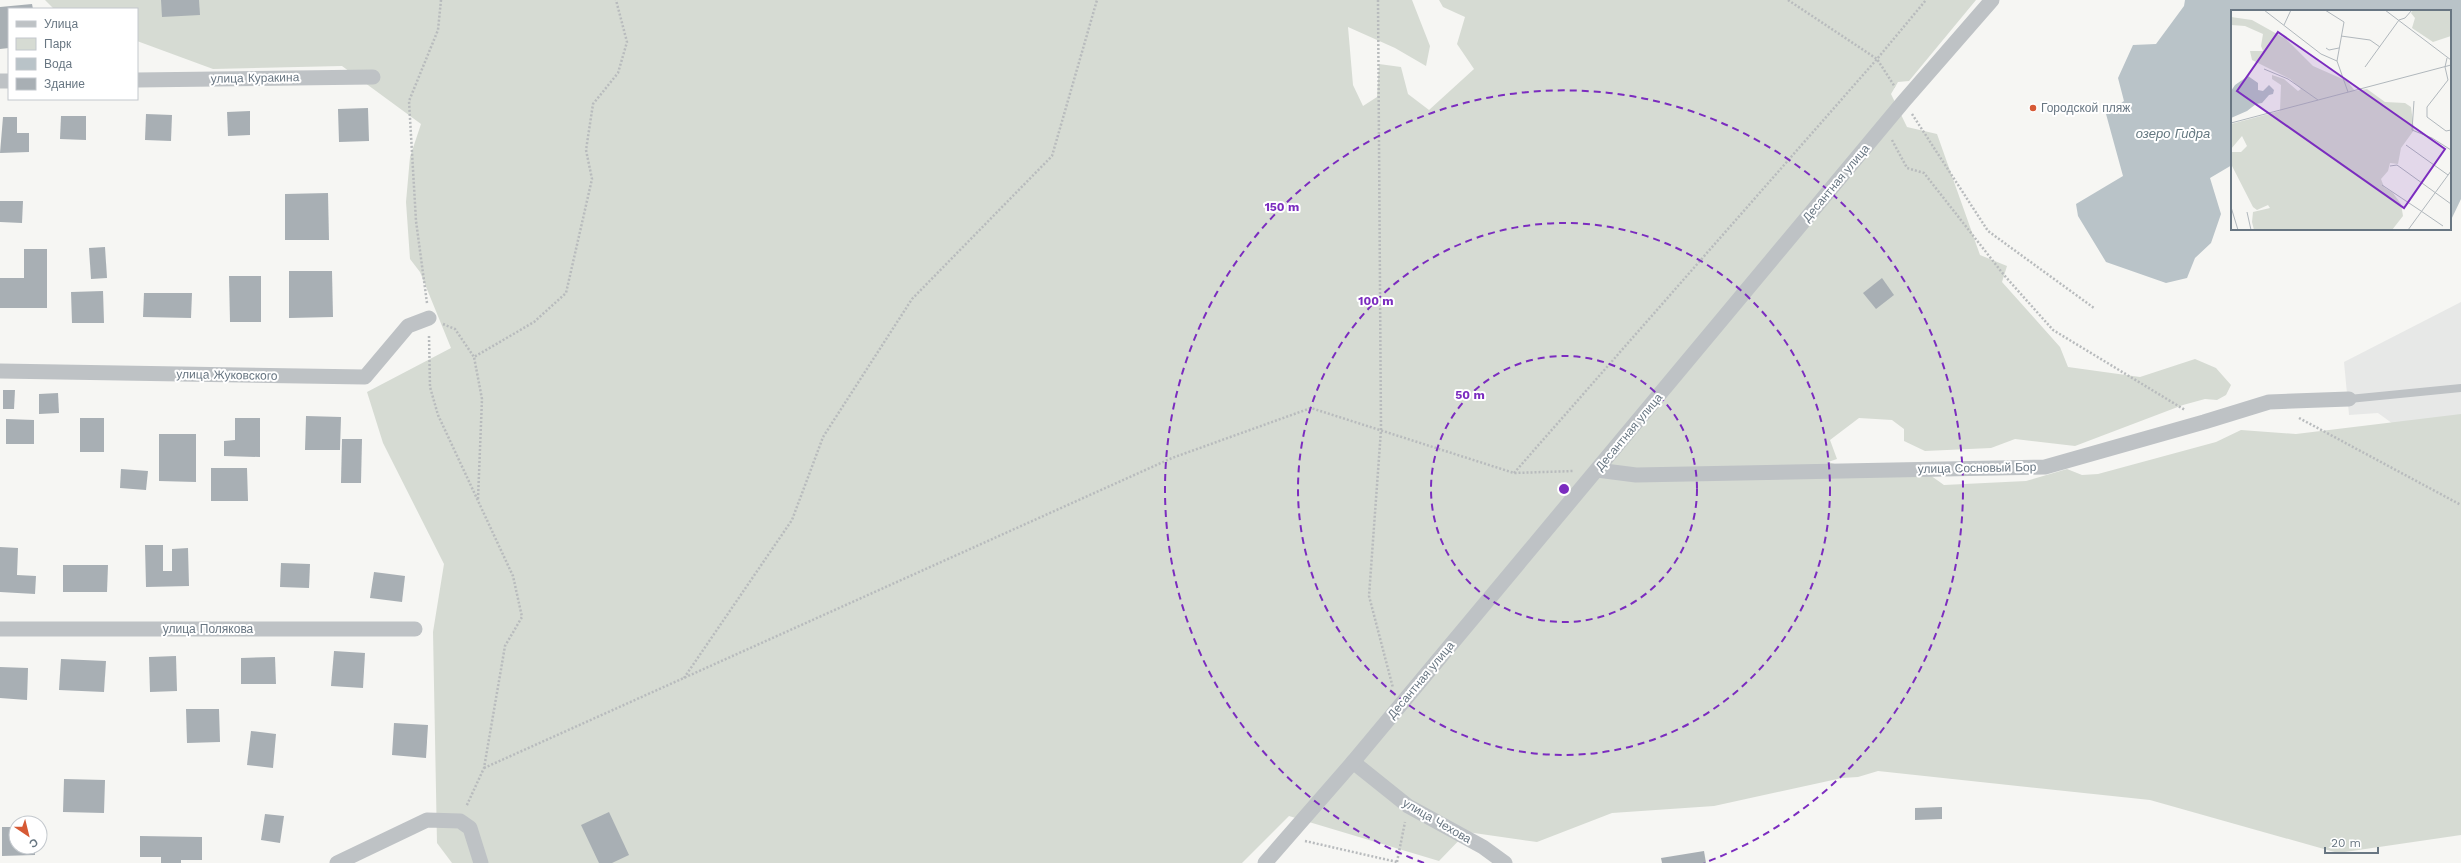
<svg xmlns="http://www.w3.org/2000/svg" width="2461" height="863" font-family="'Work Sans',sans-serif">
<rect width="100%" height="100%" fill="#f6f6f3"/>
<!-- built -->
<path fill="#e7e8e7" d="M2461,302V473L2378,413L2349,415L2344,362Z"/>
<!-- green -->
<path fill="#d6dbd3" d="M45,0H1412L1430,46L1426,66L1395,48L1348,27L1353,85L1363,106L1377,97L1379,64L1401,67L1408,94L1429,110L1474,69L1457,44L1465,17L1443,7L1439,0H1976L1909,81L1898,82L1891,94L1907,127L1937,134L1980,255L2007,266L2002,282L2060,347L2068,367L2140,377L2195,359L2216,368L2231,385L2226,395L2217,400L2205,399L2183,405L2075,446L2015,439L1991,448L1925,451L1904,441V429L1892,420L1859,418L1830,440L1837,459L1828,462L1859,471L1920,468L1944,485L2026,481L2067,469L2082,475L2098,474L2216,442L2241,430L2296,434L2461,414V835L2338,853L2150,800L1878,771L1858,777L1842,778L1714,806L1612,813L1537,842L1467,832L1439,861L1289,816L1242,863H452L437,843L433,632L444,564L383,443L367,392L451,348L420,272L410,259L406,202L410,157L421,124L342,66L213,69L137,41V9H54Z"/>
<!-- water -->
<path fill="#b9c3c8" d="M2185,0H2461V199L2451,220L2450,11H2232V165L2210,178L2221,214L2211,243L2195,258L2187,278L2166,283L2106,262L2078,216L2076,204L2123,176L2106,114L2124,101L2118,78L2133,45L2156,44L2184,6Z"/>
<!-- building -->
<g fill="#a8afb4">
<path d="M161,0H199L200,15L162,17Z"/>
<path d="M32,4L33,9H9V48L0,49V7Z"/>
<path d="M368,108L369,141L339,142L338,109Z"/>
<path d="M250,111V135L228,136L227,112Z"/>
<path d="M146,114L172,115L171,141L145,140Z"/>
<path d="M61,116H86V140L60,139Z"/>
<path d="M3,117H17V133H29V152L0,153Z"/>
<path d="M328,193L329,240H285V194Z"/>
<path d="M0,201H23L22,223L0,222Z"/>
<path d="M105,247L107,278L91,279L89,248Z"/>
<path d="M24,249H47V308H0V278H24Z"/>
<path d="M289,271H332L333,317L289,318Z"/>
<path d="M229,276H261V322H230Z"/>
<path d="M1882,278L1894,295L1876,309L1863,293Z"/>
<path d="M103,291L104,323H72L71,292Z"/>
<path d="M144,293H192L191,318L143,317Z"/>
<path d="M3,390H15L14,409H3Z"/>
<path d="M58,393L59,413L39,414V394Z"/>
<path d="M306,416L341,417L340,450H305Z"/>
<rect x="80" y="418" width="24" height="34"/>
<path d="M235,418H260V457L224,456V441L235,440Z"/>
<path d="M6,419L34,420V444H6Z"/>
<path d="M159,434H196V482L159,481Z"/>
<path d="M342,439H362L361,483H341Z"/>
<path d="M211,468H247L248,501H211Z"/>
<path d="M121,469L148,471L146,490L120,488Z"/>
<path d="M145,545H163V571H172V549L188,548L189,586L146,587Z"/>
<path d="M0,547L18,548L17,575L36,576L35,594L0,592Z"/>
<path d="M281,563L310,564L309,588L280,587Z"/>
<path d="M63,565H108L107,592H63Z"/>
<path d="M374,572L405,576L402,602L370,598Z"/>
<path d="M334,651L365,653L363,688L331,686Z"/>
<path d="M176,656L177,691L150,692L149,657Z"/>
<path d="M275,657L276,684H241V658Z"/>
<path d="M61,659L106,661L104,692L59,690Z"/>
<path d="M0,667L28,668L27,700L0,698Z"/>
<path d="M186,709H219L220,742L187,743Z"/>
<path d="M394,723L428,725L426,758L392,755Z"/>
<path d="M251,731L276,734L273,768L247,765Z"/>
<path d="M64,779L105,780L104,813L63,812Z"/>
<path d="M1942,807V819L1915,820V808Z"/>
<path d="M609,812L629,855L612,863H599L581,825Z"/>
<path d="M265,814L284,816L280,843L261,840Z"/>
<path d="M2,827H16V847H35V855L2,856Z"/>
<path d="M140,836L202,837V860H181V863H161V857H140Z"/>
<path d="M1704,851L1706,863H1662L1661,858Z"/>
</g>
<g fill="none" stroke-linecap="round" stroke-linejoin="round">
<!-- path -->
<g stroke="#b8bbbd" stroke-width="2.5" stroke-dasharray="2 2" stroke-linecap="butt">
<path d="M1378,0L1381,430L1369,596L1393,688"/>
<path d="M1788,0L1877,59L1895,87"/>
<path d="M1912,114L1988,231L2094,308"/>
<path d="M1892,140L1907,168L1924,173L2004,275L2053,330L2185,410"/>
<path d="M427,303L416,221L409,101L438,30L441,0"/>
<path d="M443,324L455,329L474,357"/>
<path d="M429,336L430,387L438,415L513,576L522,617L505,646L484,768L466,807"/>
<path d="M2299,418L2461,505"/>
<path d="M1514,473L1877,59L1926,0"/>
<path d="M478,499L482,399L474,357L534,322L566,293L592,179L586,150L593,104L618,73L627,42L616,0"/>
<path d="M684,678L792,520L823,437L912,299L1052,156L1097,0"/>
<path d="M484,768L1172,458L1311,408L1514,473L1574,471"/>
<path d="M1305,841L1397,862"/>
<path d="M1397,862L1405,822"/>
</g>
<!-- service -->
<path stroke="#bec2c5" stroke-width="8" d="M2349,399L2461,388"/>
<!-- minor -->
<g stroke="#bec2c5" stroke-width="15">
<path d="M137,80L373,77"/>
<path d="M0,81H9"/>
<path d="M0,371L365,377L408,326L429,318"/>
<path d="M1597,470L1636,475L2045,467L2204,422L2269,402L2349,399"/>
<path d="M0,629H415"/>
<path d="M1353,762L1408,806L1483,847L1505,863"/>
<path d="M337,863L427,820L460,821L470,828L481,863"/>
<path d="M1265,863L1353,762L1904,101L1992,0"/>
</g>
</g>
<!-- distance rings -->
<g fill="none" stroke="#7b2cbf" stroke-width="2" stroke-dasharray="7 5">
<circle cx="1564" cy="489" r="133"/>
<circle cx="1564" cy="489" r="266"/>
<path d="M1424 863A399 399 0 1 1 1704 863"/>
</g>
<!-- markers -->
<circle fill="#d65934" stroke="#fff" stroke-width="1.5" cx="2033" cy="108" r="4"/>
<g text-anchor="middle" dominant-baseline="central" stroke-width="4" stroke-linejoin="round" paint-order="stroke">
<!-- street labels -->
<g font-size="12" fill="#687682" stroke="#fff">
<text transform="translate(255 78) rotate(-1)">улица Куракина</text>
<text transform="translate(1836 183) rotate(-50)">Десантная улица</text>
<text transform="translate(227 375) rotate(1)">улица Жуковского</text>
<text transform="translate(1629 432) rotate(-50)">Десантная улица</text>
<text transform="translate(1977 468) rotate(-1)">улица Сосновый Бор</text>
<text x="208" y="629">улица Полякова</text>
<text transform="translate(1421 680) rotate(-50)">Десантная улица</text>
<text transform="translate(1437 821) rotate(30)">улица Чехова</text>
</g>
<!-- poi labels -->
<g font-size="12" fill="#687682" stroke="#fff" text-anchor="start">
<text x="2041" y="108">Городской пляж</text>
</g>
<!-- water labels -->
<g font-size="13" font-style="italic" fill="#63777f" stroke="#fff">
<text x="2173" y="133">озеро Гидра</text>
</g>
</g>
<!-- overview -->
<g transform="translate(2231 10)">
<rect width="220" height="220" fill="#f6f6f3"/>
<path d="M182,0H220V26L202,32L181,18L184,8L180,3ZM0,7L21,10L55,29L82,56L116,71L124,81L136,79L154,92L174,93L180,97L183,120L170,138L167,154L159,153L157,161L150,169L153,177L162,183L170,194L172,206L161,220H23L21,212L22,202L39,198L37,195L26,200L22,197L0,154V142H10L16,136L11,126L0,139V114L49,101L50,75L41,69V65L53,69L67,81L70,79L59,69L21,50L19,41H32L30,36L32,24L14,16L0,15Z" fill="#d6dbd3"/>
<path d="M17,66L27,73V80L32,81L38,75L43,80L42,84L38,85L31,93L25,94L16,101L0,108V81L4,75Z" fill="#b9c3c8"/>
<path fill="none" stroke="#b0b7bc" stroke-width="1" d="M33,0L90,44L106,51L117,82M94,0L113,12L106,51M154,0L220,50M53,15L60,0M110,26L139,30L149,37M95,38L98,40L108,38M216,48L214,57L217,70L196,97V107L215,121L220,120M134,57L168,10L174,8L181,0M33,59L57,69L87,90M183,91L181,120L201,128L220,140M0,113L220,55M175,135L217,165M159,156L166,155L220,194M151,175L190,201M0,197L7,220M190,201L212,216M16,202L20,220M177,220L220,161"/>
<path fill="#7b2cbf" fill-opacity="0.15" stroke="#7b2cbf" stroke-width="2" d="M47,22L214,139L173,198L6,81Z"/>
<rect width="220" height="220" fill="none" stroke="#687682" stroke-width="2"/>
</g>
<circle cx="1564" cy="489" r="6" fill="#7b2cbf" stroke="#fff" stroke-width="2"/>
<g font-size="12" text-anchor="middle" font-weight="bold" fill="#7b2cbf" stroke="#fff" stroke-width="4" stroke-linejoin="round" paint-order="stroke">
<text x="1282" y="211">150 m</text>
<text x="1376" y="305">100 m</text>
<text x="1470" y="399">50 m</text>
</g>
<!-- legend -->
<rect x="8" y="8" width="130" height="92" fill="#ffffff" stroke="#c3c8cd"/>
<rect x="16" y="21" width="20" height="6" fill="#bec2c5" stroke="#c3c8cd"/>
<text x="44" y="28" font-size="12" fill="#687682">Улица</text>
<rect x="16" y="38" width="20" height="12" fill="#d6dbd3" stroke="#c3c8cd"/>
<text x="44" y="48" font-size="12" fill="#687682">Парк</text>
<rect x="16" y="58" width="20" height="12" fill="#b9c3c8" stroke="#c3c8cd"/>
<text x="44" y="68" font-size="12" fill="#687682">Вода</text>
<rect x="16" y="78" width="20" height="12" fill="#a8afb4" stroke="#c3c8cd"/>
<text x="44" y="88" font-size="12" fill="#687682">Здание</text>
<!-- north arrow -->
<g transform="translate(28 835) rotate(145)"><circle r="19" fill="#ffffff" stroke="#c3c8cd"/>
<path d="M0-3L7 15L0 10L-7 15Z" fill="#d65934"/>
<text y="-6" font-size="11" font-weight="bold" text-anchor="middle" fill="#687682">С</text>
</g>
<!-- scale -->
<path d="M2325 847v6h53v-6" fill="none" stroke="#687682" stroke-width="2"/>
<text x="2331" y="847" font-size="12" fill="#687682" stroke="#ffffff" stroke-width="3" paint-order="stroke">20 m</text>
</svg>
